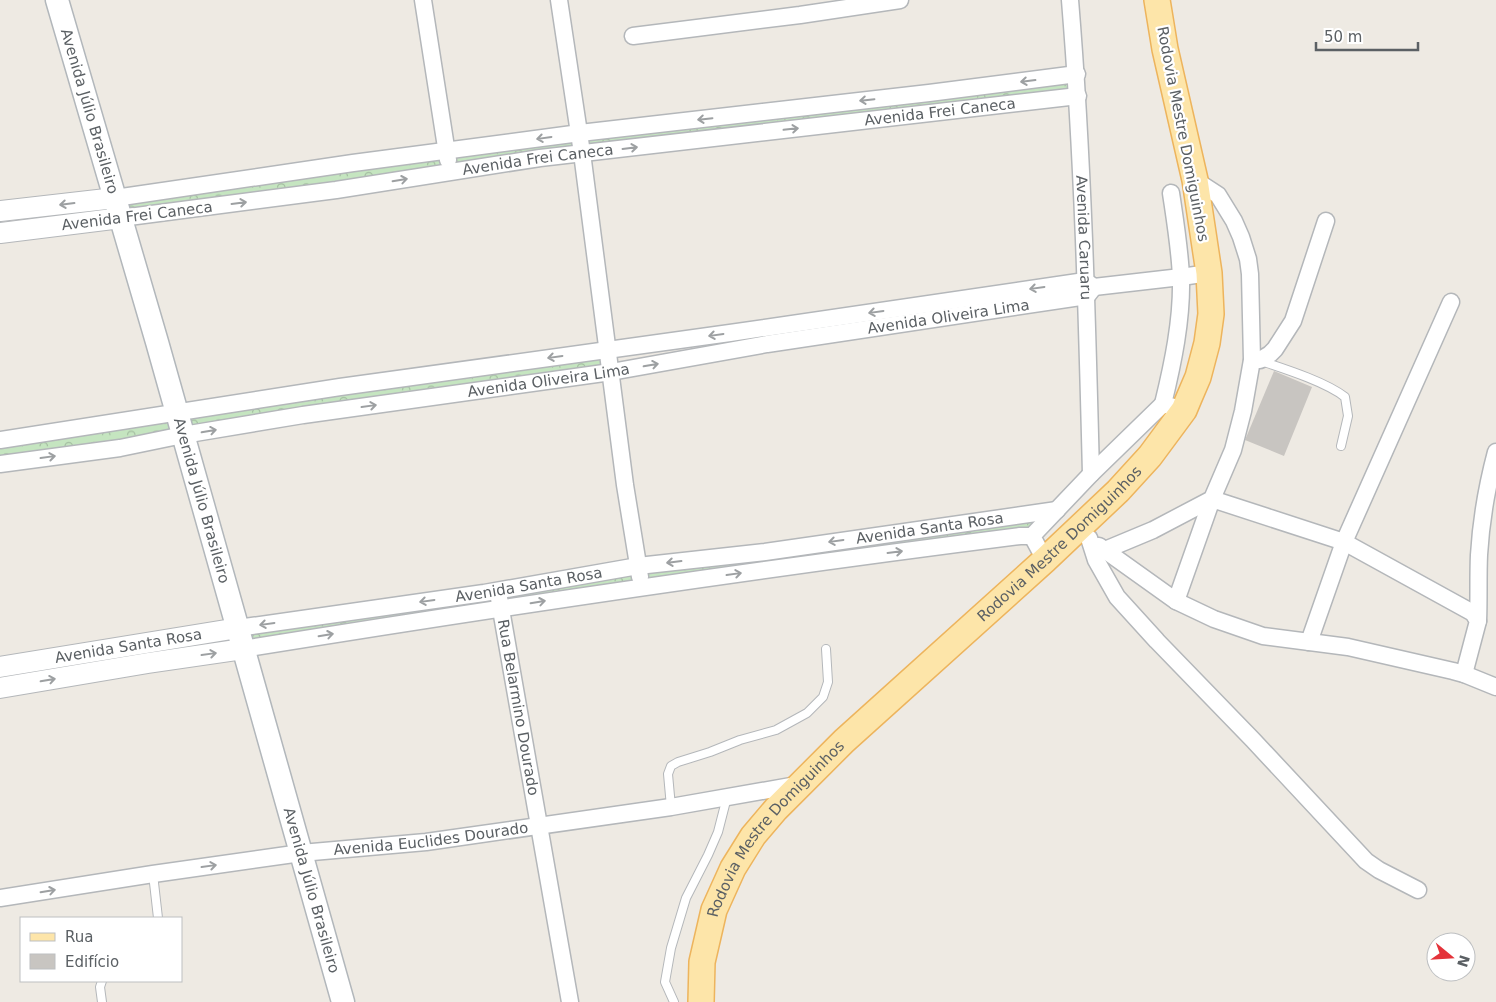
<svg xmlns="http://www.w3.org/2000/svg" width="1496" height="1002" font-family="'DejaVu Sans',sans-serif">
<defs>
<pattern id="forest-crowns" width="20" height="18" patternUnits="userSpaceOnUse" patternTransform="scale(1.25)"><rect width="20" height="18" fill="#c5e5c0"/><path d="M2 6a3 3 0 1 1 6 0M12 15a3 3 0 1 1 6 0" fill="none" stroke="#a3bda0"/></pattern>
</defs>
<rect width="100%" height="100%" fill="#eeeae3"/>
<!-- forest -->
<g fill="url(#forest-crowns)">
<path d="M1075,77L1076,94L586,150L583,136Z"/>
<path d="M577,137L579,150L452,169L450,154Z"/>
<path d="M443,155L444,169L128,214L122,201Z"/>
<path d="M605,353L607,370L186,432L181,416Z"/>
<path d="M173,418L179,433L0,460V443Z"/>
<path d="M1050,514L1030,527H1025L975,536L645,582L643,570Z"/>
<path d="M636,570L638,584L505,604L502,593Z"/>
<path d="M494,594L497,605L248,647L241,630Z"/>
</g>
<!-- building -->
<path fill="#c8c5c1" d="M1274,371L1312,387L1284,456L1245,440Z"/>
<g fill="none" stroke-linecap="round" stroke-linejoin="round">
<defs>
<g id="service">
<path d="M1261,361C1285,369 1326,382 1345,397L1348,416L1341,446"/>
<path d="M671,807L668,774L671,766L678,762L710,752L740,740L776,730L807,713L823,697L828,682L826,649"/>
<path d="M153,874L158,918"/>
<path d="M102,1002L100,987L102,981"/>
<path d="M674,1002L665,982L671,948L686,898L708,855L718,832L727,797"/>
</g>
<g id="minor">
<path d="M423,0L448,160"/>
<path d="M559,0L582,153L625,485L640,577"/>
<path id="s1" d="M1070,0C1083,158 1087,316 1091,474"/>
<path d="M633,36L800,15L900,0"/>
<path d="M1171,193C1175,220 1180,250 1181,278C1182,320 1173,363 1163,404L1184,410"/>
<path d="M115,198L353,163L580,133L929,93L1077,74"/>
<path id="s2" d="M121,218L336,190L540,158L1078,96"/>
<path d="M1252,360H1260L1270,354L1275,349L1293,321L1326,221"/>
<path d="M0,440L340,387L730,333L1085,281L1094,287L1181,277L1209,273"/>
<path id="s3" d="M0,464L120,448L183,435L303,415L611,372L767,344L1087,296L1094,287"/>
<path d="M1089,538L1096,560L1117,597L1157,641L1253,740L1366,861L1379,870L1418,890"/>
<path d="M1099,546L1176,601L1214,619L1263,636L1348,647L1453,671L1464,674L1496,687"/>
<path d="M1105,550L1153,530L1212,499L1233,450L1243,411L1252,360L1250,274L1248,259L1241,237L1234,221L1218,195L1195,180"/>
<path d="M1045,560L1032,536L1091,474L1163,404"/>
<path id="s4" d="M499,598L570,1002"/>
<path d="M1176,601L1212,499L1344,542L1473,613L1478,621L1464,674"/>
<path d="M1478,621C1479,599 1478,577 1479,555C1481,521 1487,486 1496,452"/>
<path id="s5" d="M238,628L484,593L638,566L765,552L1057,510"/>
<path d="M1309,642L1344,542L1451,302"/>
<path d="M243,649C502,607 760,569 1020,536H1032"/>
<path id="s6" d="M0,898L153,874L301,853L426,842L671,807L802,784"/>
</g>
<g id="tertiary">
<path d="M0,211L115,198"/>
<path d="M0,233L121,218"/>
<path id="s7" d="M0,667L238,628"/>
<path d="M0,688L148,663L243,649"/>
</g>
<g id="secondary">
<path id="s8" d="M57,0L157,342L343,1002"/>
</g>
<g id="primary">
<path id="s9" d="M701,1002L702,962L714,910L733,868L753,836L776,809L844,741L1045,560L1118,491L1150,456L1170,429L1184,410L1189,398L1198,377L1207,343L1211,314L1209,273L1195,180L1165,49L1157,0"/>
</g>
</defs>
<!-- service casing -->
<use href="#service" stroke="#b4b7ba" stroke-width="10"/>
<!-- minor casing -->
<use href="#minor" stroke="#b4b7ba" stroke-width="19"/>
<!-- tertiary casing -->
<use href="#tertiary" stroke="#b4b7ba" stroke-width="22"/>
<!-- secondary casing -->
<use href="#secondary" stroke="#b2b7bb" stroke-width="25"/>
<!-- primary casing -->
<use href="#primary" stroke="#edb45d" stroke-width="28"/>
<!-- service -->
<use href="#service" stroke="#fff" stroke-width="8"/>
<!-- minor -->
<use href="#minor" stroke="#fff" stroke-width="16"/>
<!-- tertiary -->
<use href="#tertiary" stroke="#fff" stroke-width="20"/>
<!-- secondary -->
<use href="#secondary" stroke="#fff" stroke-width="22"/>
<!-- primary -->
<use href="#primary" stroke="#fde5a9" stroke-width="25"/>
</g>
<!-- one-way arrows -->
<defs><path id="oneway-shaft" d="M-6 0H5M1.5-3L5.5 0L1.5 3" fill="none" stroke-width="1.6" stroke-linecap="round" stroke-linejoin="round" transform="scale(1.25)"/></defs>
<g stroke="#9da0a2">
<use href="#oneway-shaft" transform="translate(1028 81) rotate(173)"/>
<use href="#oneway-shaft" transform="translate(867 100) rotate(174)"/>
<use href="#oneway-shaft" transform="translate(705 119) rotate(174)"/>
<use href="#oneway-shaft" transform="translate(791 129) rotate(-6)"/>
<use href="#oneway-shaft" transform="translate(544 138) rotate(172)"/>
<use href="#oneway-shaft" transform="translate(630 148) rotate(-7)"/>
<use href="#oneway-shaft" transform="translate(400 180) rotate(-9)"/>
<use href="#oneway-shaft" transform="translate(239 203) rotate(-7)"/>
<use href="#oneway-shaft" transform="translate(67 204) rotate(173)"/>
<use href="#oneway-shaft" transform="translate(1037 288) rotate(172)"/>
<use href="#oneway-shaft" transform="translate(876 312) rotate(172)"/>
<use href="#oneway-shaft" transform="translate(716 335) rotate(172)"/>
<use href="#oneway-shaft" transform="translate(555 357) rotate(172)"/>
<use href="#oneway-shaft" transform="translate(651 365) rotate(-10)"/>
<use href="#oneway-shaft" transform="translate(369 406) rotate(-8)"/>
<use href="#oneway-shaft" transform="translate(209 431) rotate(-10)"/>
<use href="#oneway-shaft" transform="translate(48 457) rotate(-8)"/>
<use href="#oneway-shaft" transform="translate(836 541) rotate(172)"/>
<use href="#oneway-shaft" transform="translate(895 552) rotate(-7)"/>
<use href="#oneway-shaft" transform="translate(674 562) rotate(173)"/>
<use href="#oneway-shaft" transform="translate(734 574) rotate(-8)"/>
<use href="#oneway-shaft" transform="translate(427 601) rotate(172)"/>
<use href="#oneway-shaft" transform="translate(538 602) rotate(-9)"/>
<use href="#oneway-shaft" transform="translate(267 624) rotate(172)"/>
<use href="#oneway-shaft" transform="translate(326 635) rotate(-9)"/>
<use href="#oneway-shaft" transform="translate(209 654) rotate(-8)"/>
<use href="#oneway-shaft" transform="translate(48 680) rotate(-10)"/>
<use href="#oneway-shaft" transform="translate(209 866) rotate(-8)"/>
<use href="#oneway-shaft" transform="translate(48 891) rotate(-9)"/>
</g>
<g text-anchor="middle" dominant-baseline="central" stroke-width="4.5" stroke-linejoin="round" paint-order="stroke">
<!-- street labels -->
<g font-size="15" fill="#5b6064" stroke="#fff">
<text stroke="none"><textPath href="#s8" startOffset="116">Avenida Júlio Brasileiro</textPath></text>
<text stroke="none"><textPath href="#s2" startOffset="826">Avenida Frei Caneca</textPath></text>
<text transform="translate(1183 134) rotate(79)">Rodovia Mestre Domiguinhos</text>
<text stroke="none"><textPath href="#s2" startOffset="421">Avenida Frei Caneca</textPath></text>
<text transform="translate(137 216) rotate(-7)">Avenida Frei Caneca</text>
<text stroke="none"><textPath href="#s1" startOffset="238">Avenida Caruaru</textPath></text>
<text stroke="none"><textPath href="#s3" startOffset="960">Avenida Oliveira Lima</textPath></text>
<text stroke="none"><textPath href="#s3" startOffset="555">Avenida Oliveira Lima</textPath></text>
<text stroke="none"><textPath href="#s8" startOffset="521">Avenida Júlio Brasileiro</textPath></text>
<text stroke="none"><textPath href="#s5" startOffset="699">Avenida Santa Rosa</textPath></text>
<text stroke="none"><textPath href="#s9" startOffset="601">Rodovia Mestre Domiguinhos</textPath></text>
<text stroke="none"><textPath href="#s5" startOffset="294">Avenida Santa Rosa</textPath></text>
<text stroke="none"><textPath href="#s7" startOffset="130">Avenida Santa Rosa</textPath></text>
<text stroke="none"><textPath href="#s4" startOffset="111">Rua Belarmino Dourado</textPath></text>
<text stroke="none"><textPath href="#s9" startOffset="196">Rodovia Mestre Domiguinhos</textPath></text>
<text stroke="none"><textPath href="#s6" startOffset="435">Avenida Euclides Dourado</textPath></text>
<text stroke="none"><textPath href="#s8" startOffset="926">Avenida Júlio Brasileiro</textPath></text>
</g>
</g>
<!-- legend -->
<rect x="20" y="917" width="162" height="65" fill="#ffffff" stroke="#bdbfc1"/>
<rect x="30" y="933" width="25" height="8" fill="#fde5a9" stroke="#bdbfc1"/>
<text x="65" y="942" font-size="15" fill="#5b6064">Rua</text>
<rect x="30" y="954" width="25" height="15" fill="#c8c5c1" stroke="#bdbfc1"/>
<text x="65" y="967" font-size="15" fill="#5b6064">Edifício</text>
<!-- north arrow -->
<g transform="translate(1451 957) rotate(108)"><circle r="24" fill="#ffffff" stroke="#bdbfc1"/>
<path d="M0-4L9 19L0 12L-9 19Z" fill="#e4333a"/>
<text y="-8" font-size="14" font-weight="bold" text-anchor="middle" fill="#5b6064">N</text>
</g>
<!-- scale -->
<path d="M1316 42v8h102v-8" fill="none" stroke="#5b6064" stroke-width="2.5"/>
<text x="1324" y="42" font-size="15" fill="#5b6064" stroke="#ffffff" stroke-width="4" paint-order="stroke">50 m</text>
</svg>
